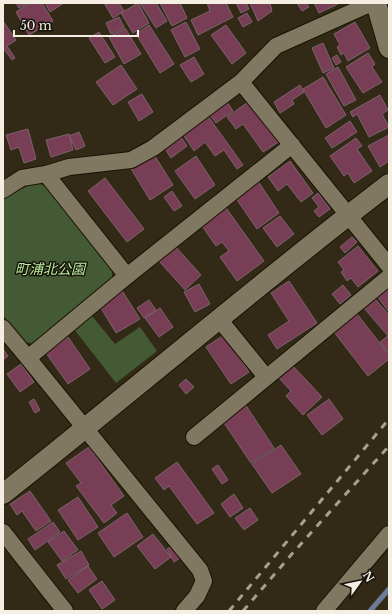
<svg xmlns="http://www.w3.org/2000/svg" width="392" height="614" font-family="'Libre Baskerville','Noto Sans JP',serif">
<rect width="100%" height="100%" fill="#322a16"/>
<!-- green -->
<path fill="#435a35" d="M38,183L47,187L112,270V280L82,304L115,344L140,327L157,351L116,383L66,319L32,343L24,342L3,315V199L29,185Z"/>
<g fill="none" stroke-linecap="round" stroke-linejoin="round">
<!-- stream -->
<path stroke="#6b7b98" stroke-width="5" d="M370,611L389,589"/>
</g>
<!-- building -->
<g fill="#783e56" stroke="#7c636c">
<path d="M16,3H28L19,8Z"/>
<path d="M30,3H42L53,21L29,35L16,12Z"/>
<path d="M45,3H64L50,12Z"/>
<path d="M104,3H119L124,11L113,18Z"/>
<path d="M138,3L149,23L133,33L121,13Z"/>
<path d="M140,3H156L167,21L156,28Z"/>
<path d="M160,3H180L187,18L172,26Z"/>
<path d="M207,3H226L233,17L198,35L191,20L210,11Z"/>
<path d="M236,3H246L249,9L241,13Z"/>
<path d="M250,3H270L272,11L258,21Z"/>
<path d="M297,3H306L309,7L302,11Z"/>
<path d="M314,3H338V4L319,13Z"/>
<path d="M247,13L252,22L243,27L238,18Z"/>
<path d="M119,17L124,27L111,34L106,23Z"/>
<path d="M3,21L16,40L7,46L15,58L12,60L3,48Z"/>
<path d="M186,22L200,49L185,57L171,30Z"/>
<path d="M355,22L370,48L348,61L344,53L341,55L337,47L340,45L334,34Z"/>
<path d="M149,25L174,64L160,73L136,34Z"/>
<path d="M226,25L246,53L232,64L211,35Z"/>
<path d="M125,28L141,54L124,64L109,37Z"/>
<path d="M99,32L115,57L105,63L89,38Z"/>
<path d="M323,43L334,68L323,73L312,48Z"/>
<path d="M368,53L375,64L372,67L382,82L363,93L346,67Z"/>
<path d="M337,55L341,62L336,65L332,58Z"/>
<path d="M194,57L204,74L191,82L180,65Z"/>
<path d="M121,65L137,89L113,105L96,82Z"/>
<path d="M338,67L356,100L344,106L326,74Z"/>
<path d="M323,77L346,115L326,128L303,89Z"/>
<path d="M300,85L304,92L292,100L294,104L280,113L274,102Z"/>
<path d="M142,94L153,112L139,121L128,102Z"/>
<path d="M380,95L388,110L382,114L389,127L369,137L357,114L353,117L350,112Z"/>
<path d="M225,99L233,111L216,123L207,111Z"/>
<path d="M251,100L280,141L263,152L243,124L236,129L227,117Z"/>
<path d="M205,112L243,165L237,169L224,150L215,156L205,142L194,151L180,130Z"/>
<path d="M350,121L357,132L332,148L325,138Z"/>
<path d="M28,129L36,159L24,163L19,147L11,150L6,135Z"/>
<path d="M79,132L85,146L76,150L69,136Z"/>
<path d="M178,133L187,146L171,158L162,144Z"/>
<path d="M69,134L73,150L51,157L46,140Z"/>
<path d="M389,135V161L380,167L368,146Z"/>
<path d="M356,138L362,146L357,149L372,171L354,183L348,173L344,176L330,156Z"/>
<path d="M153,153L173,185L150,200L130,167Z"/>
<path d="M196,156L215,185L195,199L175,171Z"/>
<path d="M290,161L313,193L301,202L287,184L278,191L268,177Z"/>
<path d="M105,178L144,229L127,242L88,191Z"/>
<path d="M256,178L279,213L257,229L233,194Z"/>
<path d="M172,191L182,206L174,211L164,197Z"/>
<path d="M318,193L330,209L319,217L314,211L319,207L312,198Z"/>
<path d="M224,205L264,261L237,281L220,257L229,251L222,242L216,246L200,223Z"/>
<path d="M280,216L294,234L277,247L263,228Z"/>
<path d="M352,237L357,242L345,253L340,247Z"/>
<path d="M175,246L201,275L185,290L159,261Z"/>
<path d="M358,246L378,271L358,287L351,278L347,281L341,272L344,270L338,262Z"/>
<path d="M289,281L317,323L277,349L268,335L289,321L271,293Z"/>
<path d="M199,284L210,304L195,312L184,292Z"/>
<path d="M343,285L351,295L340,304L332,294Z"/>
<path d="M389,288V312L377,296Z"/>
<path d="M121,289L140,319L116,333L98,303Z"/>
<path d="M375,299L389,315V353L380,342L388,336L364,308Z"/>
<path d="M149,300L156,310L144,318L137,308Z"/>
<path d="M160,308L173,327L159,337L145,318Z"/>
<path d="M357,314L389,355V359L368,376L334,332Z"/>
<path d="M224,335L249,372L231,384L206,347Z"/>
<path d="M68,337L90,369L68,384L46,353Z"/>
<path d="M3,349L8,356L3,360Z"/>
<path d="M21,364L34,382L20,392L7,374Z"/>
<path d="M292,365L322,397L303,415L286,396L291,391L279,378Z"/>
<path d="M186,379L194,387L186,394L179,385Z"/>
<path d="M34,399L40,410L35,413L29,402Z"/>
<path d="M329,399L343,419L322,435L307,415Z"/>
<path d="M243,401L274,448L251,463L220,417Z"/>
<path d="M281,445L301,474L272,493L252,464Z"/>
<path d="M89,447L124,496L111,505L117,513L104,523L76,486L81,483L66,463Z"/>
<path d="M177,462L214,513L197,524L169,486L164,490L155,478Z"/>
<path d="M218,465L228,480L222,484L212,469Z"/>
<path d="M30,491L51,521L36,531L22,511L17,515L10,504Z"/>
<path d="M234,494L243,508L230,517L221,504Z"/>
<path d="M78,497L98,527L78,540L58,510Z"/>
<path d="M250,508L258,520L244,530L235,518Z"/>
<path d="M127,513L143,537L114,557L98,533Z"/>
<path d="M53,522L60,532L35,550L28,539Z"/>
<path d="M64,531L78,550L62,561L48,542Z"/>
<path d="M153,534L171,557L155,569L137,546Z"/>
<path d="M175,544L183,556L174,562L167,549Z"/>
<path d="M81,551L89,565L66,579L57,565Z"/>
<path d="M88,566L97,579L78,593L68,580Z"/>
<path d="M102,581L115,600L102,609L89,590Z"/>
</g>
<g fill="none" stroke-linecap="round" stroke-linejoin="round">
<defs>
<g id="minor">
<path d="M241,82L389,266"/>
<path d="M46,174L127,276"/>
<path d="M3,190L22,178L46,174L69,167L131,160L153,148L241,82L276,46L372,3"/>
<path d="M219,319L266,377"/>
<path d="M3,328L28,358L127,276L292,145"/>
<path d="M28,358L200,570L204,581L197,596L184,611"/>
<path d="M194,437L389,277"/>
<path d="M3,532L65,611"/>
<path d="M324,611L389,534"/>
</g>
<g id="tertiary">
<path d="M376,3L389,48"/>
<path d="M3,494C132,392 258,284 389,184"/>
</g>
</defs>
<!-- minor casing -->
<use href="#minor" stroke="#1a1202" stroke-width="18"/>
<!-- tertiary casing -->
<use href="#tertiary" stroke="#1a1202" stroke-width="22"/>
<!-- minor -->
<use href="#minor" stroke="#817862" stroke-width="16"/>
<!-- tertiary -->
<use href="#tertiary" stroke="#817862" stroke-width="20"/>
<!-- rail -->
<g stroke="#a7a091" stroke-width="3" stroke-dasharray="7 7" stroke-linecap="butt">
<path d="M229,611L389,419"/>
<path d="M243,611L291,555L389,446"/>
</g>
</g>
<g text-anchor="middle" dominant-baseline="central" stroke-width="3" stroke-linejoin="round" paint-order="stroke">
<!-- park labels -->
<g font-size="14" font-style="italic" fill="#b9eb9d" stroke="#16130a">
<text x="50" y="269">町浦北公園</text>
</g>
</g>
<!-- border -->
<rect width="392" height="614" fill="none" stroke="#f4efe2" stroke-width="8"/>
<!-- north arrow -->
<g transform="translate(360 582) rotate(57)" stroke="#16130a" stroke-width="3" paint-order="stroke">
<path d="M0-3L7 15L0 10L-7 15Z" fill="#f4efe2"/>
<text y="-6" font-size="11" font-weight="bold" text-anchor="middle" fill="#f4efe2">N</text>
</g>
<!-- scale -->
<path d="M14 30v6h124v-6" fill="none" stroke="#f4efe2" stroke-width="2"/>
<text x="20" y="30" font-size="12" fill="#f4efe2" stroke="#16130a" stroke-width="3" paint-order="stroke">50 m</text>
</svg>
